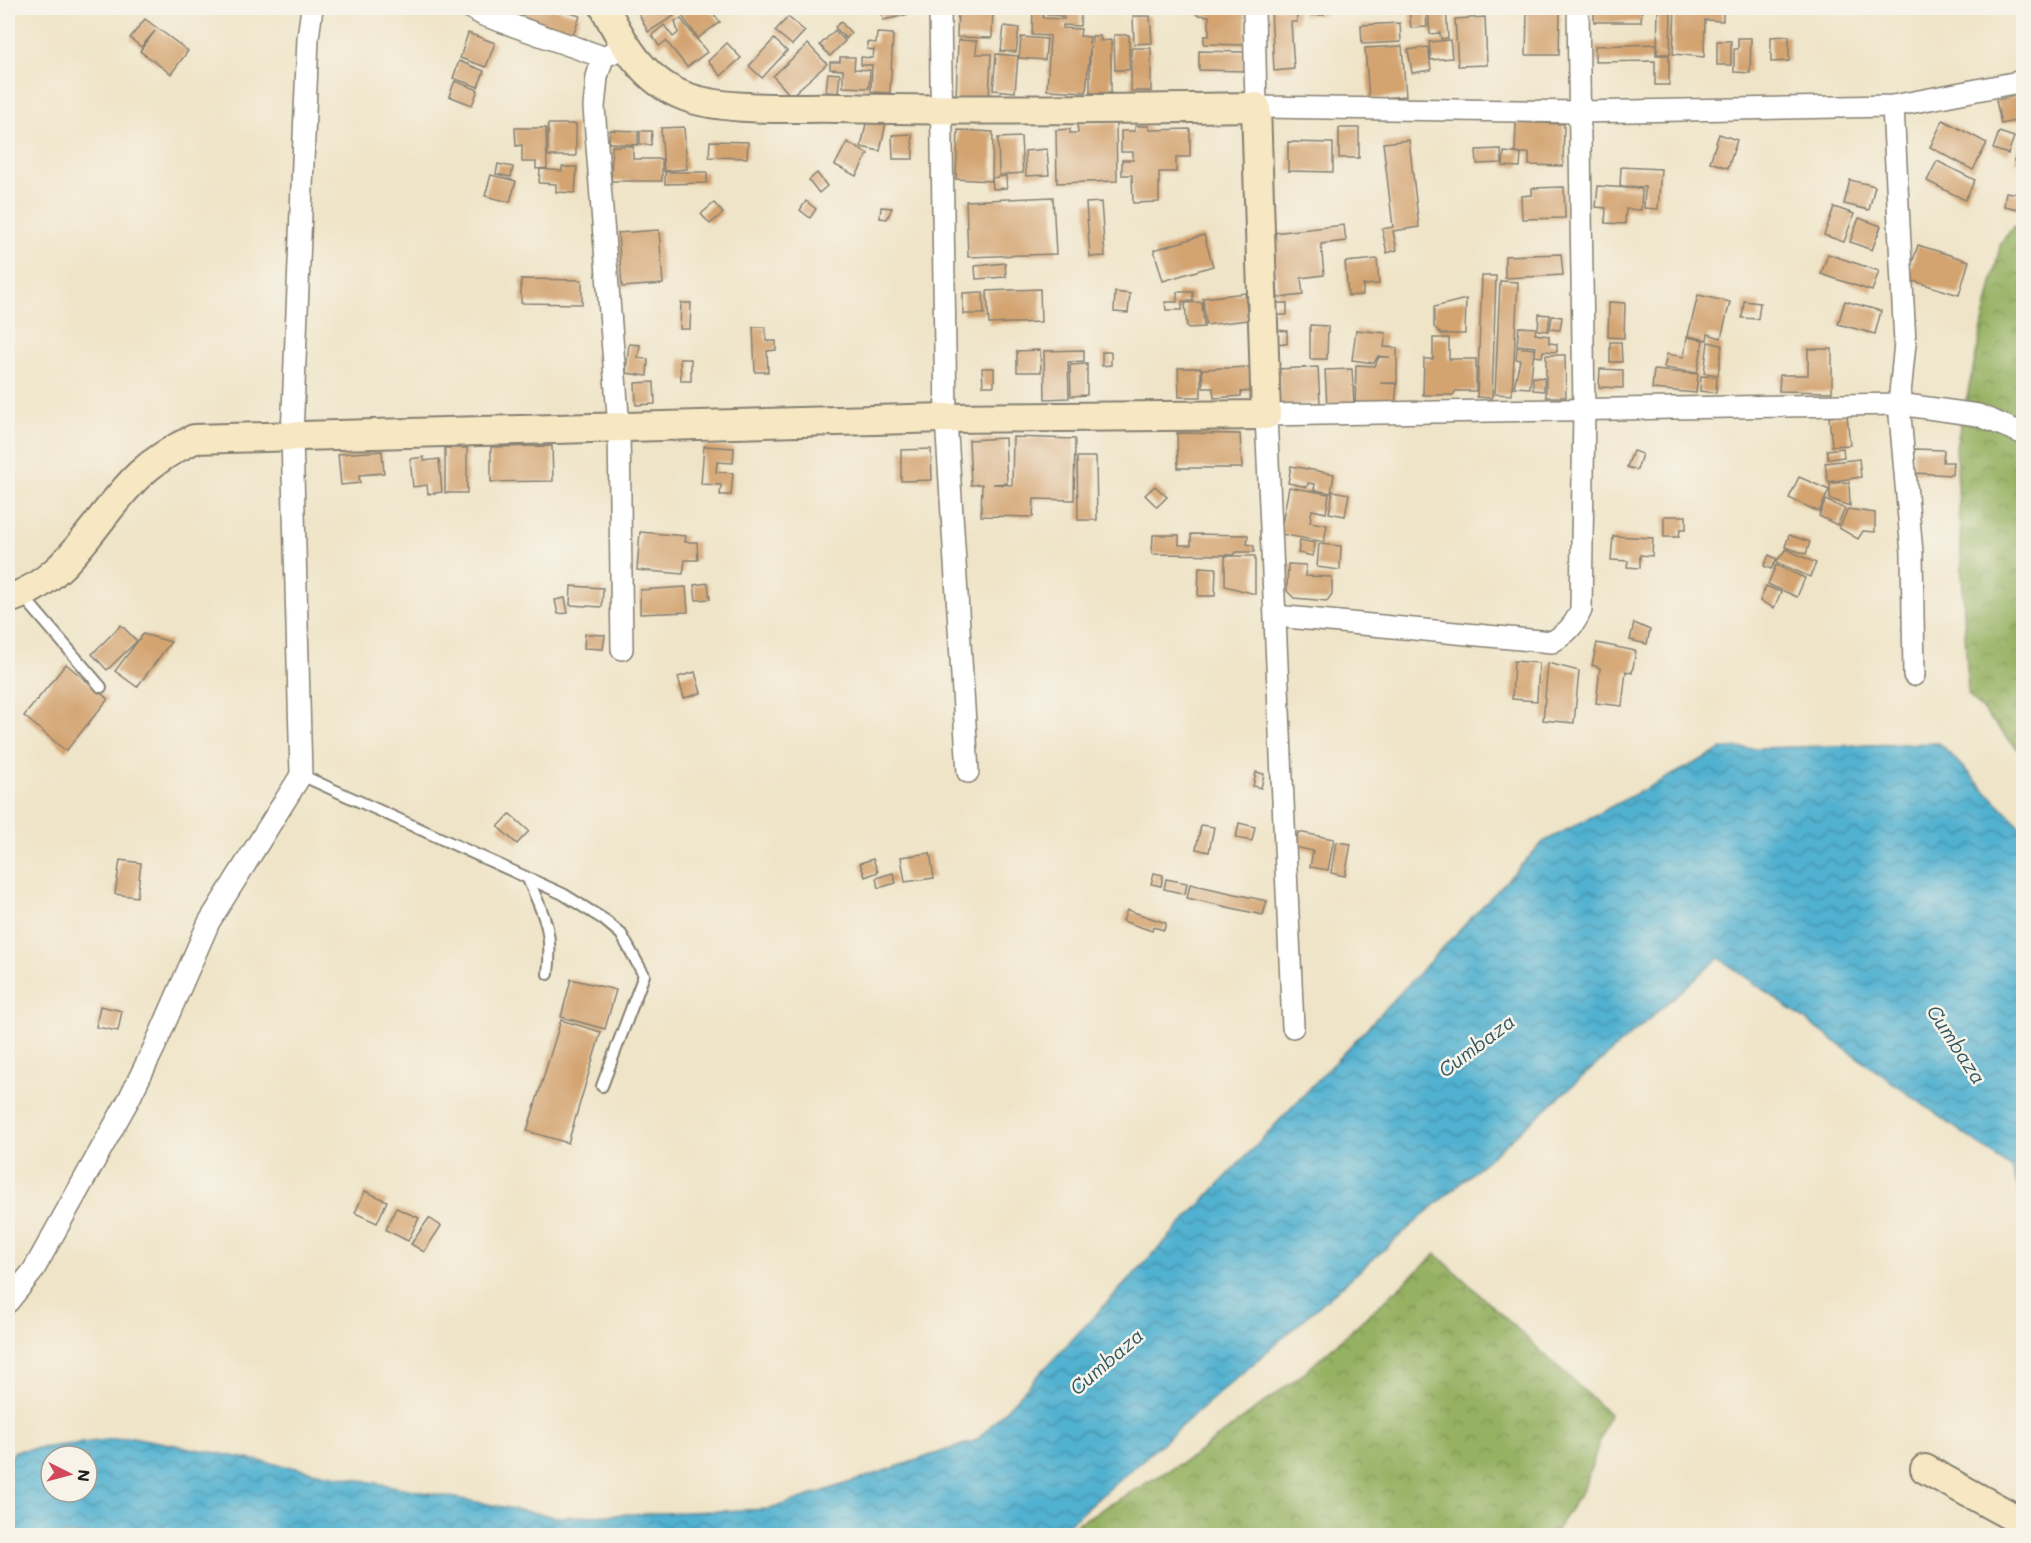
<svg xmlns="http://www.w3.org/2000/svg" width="2031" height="1543" font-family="Mali,sans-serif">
<defs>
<pattern id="forest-crowns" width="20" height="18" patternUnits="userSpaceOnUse" patternTransform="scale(1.5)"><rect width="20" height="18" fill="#95b162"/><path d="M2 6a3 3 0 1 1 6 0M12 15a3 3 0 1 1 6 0" fill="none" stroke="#798f50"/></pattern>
<pattern id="water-waves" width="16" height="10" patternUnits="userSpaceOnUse" patternTransform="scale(1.5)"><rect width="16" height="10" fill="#51b1d0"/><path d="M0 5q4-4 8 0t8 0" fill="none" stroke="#428fa8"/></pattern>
</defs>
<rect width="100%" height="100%" fill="#f7f3e8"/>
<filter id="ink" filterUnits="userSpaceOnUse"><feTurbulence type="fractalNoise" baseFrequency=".0167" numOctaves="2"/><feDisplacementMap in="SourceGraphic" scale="12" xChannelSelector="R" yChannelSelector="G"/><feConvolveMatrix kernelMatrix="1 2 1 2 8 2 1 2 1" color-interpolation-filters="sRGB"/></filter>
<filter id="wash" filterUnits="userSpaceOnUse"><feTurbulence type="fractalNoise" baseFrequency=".008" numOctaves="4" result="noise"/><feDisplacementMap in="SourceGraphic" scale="24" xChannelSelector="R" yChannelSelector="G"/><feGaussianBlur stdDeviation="1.35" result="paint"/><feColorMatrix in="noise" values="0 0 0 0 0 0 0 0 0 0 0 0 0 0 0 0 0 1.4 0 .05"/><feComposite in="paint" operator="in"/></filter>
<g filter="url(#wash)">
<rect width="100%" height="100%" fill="#efe4c7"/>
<!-- forest -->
<g fill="url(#forest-crowns)" stroke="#58663f" stroke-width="1.5">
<path d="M2023,216V755L1968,694L1956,446L2001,242Z"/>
<path d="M1436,1254L1609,1414L1584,1488L1553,1535H1058L1193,1456L1304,1373Z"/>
</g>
<!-- water -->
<path fill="url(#water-waves)" stroke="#366676" stroke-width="1.5" fill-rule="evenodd" d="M1939,743L2023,829V1199L2010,1167L1719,958L1056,1535H8V1462L15,1451L132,1437L556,1517L770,1509L977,1440L1543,842L1722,749ZM51,1456H87V1492H51Z"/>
<g id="blocks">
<!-- building -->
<g fill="#d3a370">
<path d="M524,8H554L580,16L572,38L519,20Z"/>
<path d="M646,8H669L674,16L648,32L638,12Z"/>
<path d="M685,8H709L720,22L698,38L679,12Z"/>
<path d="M881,8H920L921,12L883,20Z"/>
<path d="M958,8H993L992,38L957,37Z"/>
<path d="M1047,8H1081L1080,26L1063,25V28L1081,29L1080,36L1090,37L1089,43L1092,42V36H1100L1101,41L1111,40V93H1090V46L1086,92L1047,90L1050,36L1032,35L1033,11L1043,12V18L1064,19V16L1047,15Z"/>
<path d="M1197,8H1246L1245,45L1204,44V36H1209V16L1197,15Z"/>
<path d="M1271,8H1297V22H1291L1294,69L1274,71Z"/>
<rect x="1302" y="8" width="22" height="7"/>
<path d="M1409,8H1426L1427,27L1411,28Z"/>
<path d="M1428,8H1446L1448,38L1441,39L1440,33L1430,34Z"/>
<path d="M1594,8H1642L1641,22H1594Z"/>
<path d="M1658,8H1671L1670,54H1657Z"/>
<path d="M1675,8L1723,11V21L1705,20L1704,57L1673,54Z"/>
<path d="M1527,11H1560L1559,55H1526Z"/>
<path d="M1133,16H1150L1152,43L1134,44Z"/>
<path d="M788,17L805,31L792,45L775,31Z"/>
<path d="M1485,17L1487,65L1458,66L1455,19Z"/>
<path d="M145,19L188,51L171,74L140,51L155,31L141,47L130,38Z"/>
<path d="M681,19L707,52L687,67L666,41L659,46L652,35L664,25L673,37L678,33L675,21Z"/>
<path d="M841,22L851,33L846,39L835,27Z"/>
<path d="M1400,23L1401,42L1362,44L1361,25Z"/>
<path d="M1004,26L1019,28L1016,52L1001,51Z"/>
<path d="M835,30L845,41L830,56L820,45Z"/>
<path d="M468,33L495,43L486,67L460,58Z"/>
<path d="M877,33L893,34L890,93L871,92L872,65H861V57L873,58L874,50L867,49V42L876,43Z"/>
<path d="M1114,35H1129V70H1115Z"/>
<path d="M1789,36V61L1771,62V37Z"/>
<path d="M1021,37L1047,39L1045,60L1019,58Z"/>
<path d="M1738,38H1751L1750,73L1734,72V49H1738Z"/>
<path d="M774,39L787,51L762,78L749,66Z"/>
<path d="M958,40L977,41L976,54H991L989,100H956Z"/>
<path d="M1450,40L1452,58L1431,60L1429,42Z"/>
<rect x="1717" y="41" width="14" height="24"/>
<path d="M727,43L741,58L721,76L708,61Z"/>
<path d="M808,44L827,64L791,96L773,76Z"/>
<path d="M1656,44V55H1669V85H1655V61L1595,62V46Z"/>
<path d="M1402,46L1406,96L1369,99L1365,48Z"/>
<path d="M1428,47L1431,70L1412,73L1408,50Z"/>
<rect x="1131" y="48" width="20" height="43"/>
<path d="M1199,51L1246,52L1245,71L1199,70Z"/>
<path d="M996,54L1018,56L1015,92L993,90Z"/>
<path d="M840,57H855L854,69L870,70L869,88L843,87V70L830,69V62H840Z"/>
<path d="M459,61L484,71L478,87L453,78Z"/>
<path d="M828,73L840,74L838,93L826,92Z"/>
<path d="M455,81L478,90L472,105L449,96Z"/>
<path d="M2024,94V119L2001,124L1996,100Z"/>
<path d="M867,119L886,123L880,151L861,147Z"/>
<path d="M1943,120L1987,143L1973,170L1930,147Z"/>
<path d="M1516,122L1564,124L1563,166L1529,165V153H1515Z"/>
<path d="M1116,123L1117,181L1057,183L1056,130L1070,129V133H1078L1077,124Z"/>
<rect x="548" y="124" width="28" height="32"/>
<path d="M1135,126H1149V130L1190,129V157H1176V172H1159V202L1133,203L1132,175H1122V160H1133V152H1121V131H1135Z"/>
<path d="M684,127L687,169L664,171L661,128Z"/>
<path d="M515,128H546L547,168L536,169V162H522V145L516,146Z"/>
<rect x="1339" y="128" width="20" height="30"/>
<path d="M610,130L638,131V145L609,143Z"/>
<path d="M958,130L993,132L992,178L1006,176L1007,188L993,189L992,178L991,181L956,179Z"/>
<path d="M640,131H652L651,145L640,144Z"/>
<path d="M1999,132L2014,137L2008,154L1993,149Z"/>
<path d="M912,134L913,159H893L892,135Z"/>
<path d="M1719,134L1737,140L1728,168L1710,162Z"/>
<path d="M1021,137L1023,173L999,175L998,138Z"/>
<path d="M2023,138H2024V165L2014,161Z"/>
<path d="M1409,140L1419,227L1393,231L1397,250L1387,253L1382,229L1393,227L1383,143Z"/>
<path d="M710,141L748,142L747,158L709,157Z"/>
<path d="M847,142L868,154L856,176L835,165Z"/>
<path d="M1288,142L1333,143V172L1288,171Z"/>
<path d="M612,146H633V159H662V181H611Z"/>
<path d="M1047,149L1049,175L1026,176L1025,151Z"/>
<path d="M1501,149L1502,163L1477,164L1476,150Z"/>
<path d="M1504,152L1521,154L1520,167L1503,166Z"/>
<path d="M1937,161L1975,180L1965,200L1927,181Z"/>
<path d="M498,164L513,167L511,177L496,174Z"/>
<path d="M562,167H577L575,193L556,192V184L539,183L540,169L562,171Z"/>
<path d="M1621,167L1661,169L1658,209L1644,208L1645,187L1620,186Z"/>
<path d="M665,172H707V183L665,184Z"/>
<path d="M817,173L827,186L819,193L809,180Z"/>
<path d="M491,175L516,181L510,202L485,196Z"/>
<path d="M1850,180L1875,186L1869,210L1844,204Z"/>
<path d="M1598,186L1642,189L1641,210L1626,209L1625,224L1605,223L1606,208L1596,207Z"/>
<path d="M1564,187L1565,218L1522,219L1521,196L1532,195V188Z"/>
<path d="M2006,192L2024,195L2023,210L2004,206Z"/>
<path d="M1053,197L1056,254L968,257L966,201Z"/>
<path d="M806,201L816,209L810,218L800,210Z"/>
<path d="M1101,202L1105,256L1090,257L1086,203Z"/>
<path d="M714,203L723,213L710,224L701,214Z"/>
<path d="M881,207L892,208L887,219L880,218Z"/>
<path d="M1834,207L1854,214L1844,242L1824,235Z"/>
<path d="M1859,218L1881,226L1872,250L1850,242Z"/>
<path d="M1344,225L1346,241L1321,244L1324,275L1301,278L1303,295L1278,298L1273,233Z"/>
<path d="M659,230L663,284L622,287L618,233Z"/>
<path d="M1204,235L1213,266L1163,281L1154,250Z"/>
<path d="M1918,245L1969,261L1959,295L1907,279Z"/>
<path d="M1561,254L1563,275L1505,278V256Z"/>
<path d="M1828,254L1879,271L1872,291L1821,274Z"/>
<path d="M1377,259L1379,284L1363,285V295L1348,296L1345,262Z"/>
<path d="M1005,263L1006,277L976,279L975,266Z"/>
<path d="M1482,276H1496L1492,398L1477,397Z"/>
<path d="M521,279L582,280V304L521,303Z"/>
<path d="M1500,281L1518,282L1512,395L1495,394Z"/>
<path d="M1040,289L1041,322L989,324L987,291Z"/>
<path d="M983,292L984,314H963V293Z"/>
<path d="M1115,292L1130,294L1128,313L1114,312Z"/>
<path d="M1177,292H1193V301H1182V310H1166L1165,302H1177Z"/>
<path d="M1245,293L1248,320L1206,325L1203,298Z"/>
<path d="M1698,295L1730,302L1721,338L1708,334L1707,340L1688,336Z"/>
<path d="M1466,299L1465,334H1442L1434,327V307Z"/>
<path d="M1744,301L1760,303L1758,319L1742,318Z"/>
<path d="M1845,301L1881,311L1875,334L1838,324Z"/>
<path d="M1202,302L1204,327L1187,328L1185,303Z"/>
<path d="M1609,302L1625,303L1624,338L1608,337Z"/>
<path d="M681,303H691L690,329H680Z"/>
<path d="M1275,303H1287V315H1274Z"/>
<path d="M1539,314L1550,315L1548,331L1538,330Z"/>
<path d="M1552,316L1562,317L1560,330L1550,329Z"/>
<path d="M1310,325L1328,326L1327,359H1310Z"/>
<path d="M753,327H765L766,341H776V350L767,351L768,372H755Z"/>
<path d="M1519,327L1536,328L1535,334L1549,336V343L1557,344V352L1543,351L1542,357L1535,356L1536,347L1517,345Z"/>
<path d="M1277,330L1287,331V344L1276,343Z"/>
<path d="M1356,330L1386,333L1384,347L1397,348V383H1380L1397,384L1395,407L1355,405L1356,365L1375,366L1379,357H1390L1378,356L1374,363L1352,360Z"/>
<path d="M1687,337L1703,340L1697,373L1664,368L1667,354L1684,357Z"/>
<path d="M1433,338H1449V359H1476V391H1456L1453,395H1423L1424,359H1433Z"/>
<path d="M1610,342H1621L1622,362H1610Z"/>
<path d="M1708,342L1722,345L1718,375L1704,373Z"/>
<path d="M629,344L640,345L638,358L648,359L647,376L626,373Z"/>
<path d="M1517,347L1534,349L1530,388L1514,387L1520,360L1516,359Z"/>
<path d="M1808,349H1832V392L1779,391L1780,375H1808Z"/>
<path d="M1040,350L1041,372H1017V351Z"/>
<path d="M1084,350V361L1068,362L1069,398L1045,399L1044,351Z"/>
<path d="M1102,352H1111V365L1102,366Z"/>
<path d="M1546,355H1565L1566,397H1546Z"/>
<path d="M680,359H691V381H681Z"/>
<path d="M1087,364V395L1071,396L1070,365Z"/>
<path d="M1251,367L1252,391L1241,392V396L1214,398L1213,388H1203L1202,369Z"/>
<path d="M1318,367L1320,403L1281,406L1278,369Z"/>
<path d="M982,368H994V386H983Z"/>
<path d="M1178,368H1201V397H1179Z"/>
<path d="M1352,369L1354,404L1327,406L1325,370Z"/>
<path d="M1600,369L1623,370V388L1599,387Z"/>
<path d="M1654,370L1698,374L1696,393L1652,389Z"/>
<path d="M1701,376L1717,377L1716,393L1700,391Z"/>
<path d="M1533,377L1544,378V391L1533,390Z"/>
<path d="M654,382L655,404L636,405L635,383Z"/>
<path d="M1847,415L1850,445L1832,446L1829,417Z"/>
<path d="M1177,433L1240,434L1242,468H1178Z"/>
<path d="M1013,437L1075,439L1074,500L1034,499L1033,517L981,516L982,484L971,485L969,440L1005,438L1007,483L993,484L1012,485Z"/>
<path d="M552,446L553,481L491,482V447Z"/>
<path d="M704,446L734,448L733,463L717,462L716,472L733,473L731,495H720L721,485L701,484Z"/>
<rect x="445" y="448" width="22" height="45"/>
<path d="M1843,448L1844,457L1828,459L1827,450Z"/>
<path d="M931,449L932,480L901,481V450Z"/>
<path d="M1914,449L1944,450L1943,462H1953L1952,475L1913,473Z"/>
<path d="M382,451L384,473L359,475L360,483L341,485L338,454Z"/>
<path d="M1633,451L1642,454L1637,470L1627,467Z"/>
<path d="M424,457V461L439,459L442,492L428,494L427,485L413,487L410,459Z"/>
<path d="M1077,457H1096L1097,520H1078Z"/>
<path d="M1859,459L1861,477L1828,482L1825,463Z"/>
<path d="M1291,466L1334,474L1331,493L1314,490L1315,484L1308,483L1307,487L1288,483Z"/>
<path d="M1799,477L1829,490L1819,512L1789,498Z"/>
<path d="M1849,482L1850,506L1830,499V483Z"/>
<path d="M1155,486L1167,497L1157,507L1145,495Z"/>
<path d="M1289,487L1329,494L1326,513L1312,510L1310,522L1327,525L1324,542L1280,534Z"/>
<path d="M1333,491L1349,494L1345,516L1329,513Z"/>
<path d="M1826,500L1845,509L1837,525L1819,516Z"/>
<path d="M1848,509L1875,513V532L1863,531L1858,539L1839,528Z"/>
<path d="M1664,516H1686V529H1680L1679,537H1664Z"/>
<path d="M640,532L686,536L685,542H697L698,560H685L683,574L637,570Z"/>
<path d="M1191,534L1248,535L1247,544L1254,546V552H1236L1234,555L1152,554L1153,535H1179V545H1191Z"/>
<path d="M1789,535L1810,542L1806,554L1785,547Z"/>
<path d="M1613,536L1653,538L1652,556L1640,555V568L1627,567L1628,561L1611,560Z"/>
<path d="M1300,540L1315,543L1313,556L1298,553Z"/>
<path d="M1319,544L1341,546L1340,570L1317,567Z"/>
<path d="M1786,549L1816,563L1810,577L1776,562Z"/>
<path d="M1769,555L1777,559L1771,569L1764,566Z"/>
<path d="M1225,556H1255V594L1225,586Z"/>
<path d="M1288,564L1306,565L1305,576L1332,577V594L1327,601L1294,598L1287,591Z"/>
<path d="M1776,565L1805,578L1797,597L1768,584Z"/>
<path d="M1199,567L1216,568L1215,596H1198Z"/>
<path d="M708,583L710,599L696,600L694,585Z"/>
<path d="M571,586L603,588L602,607L570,605Z"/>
<path d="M1766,586L1781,592L1774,608L1760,601Z"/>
<path d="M686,587L688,612L640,614V590Z"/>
<path d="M565,598L568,613L558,614L555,600Z"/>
<path d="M1634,623L1650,630L1647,644L1630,640Z"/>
<path d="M121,625L137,641L107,670L92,654Z"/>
<path d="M143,634L171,642L137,687L115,671Z"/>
<path d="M585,634L605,635L603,649L584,648Z"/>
<path d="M1597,643L1636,651L1632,673L1626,671L1622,706L1596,703L1600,668L1592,665Z"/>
<path d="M1514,661L1539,663L1537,701L1512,699Z"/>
<path d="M1548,663L1579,671L1574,723L1543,720Z"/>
<path d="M66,664L108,699L66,751L24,716Z"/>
<path d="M695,672L701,693L684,698L678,677Z"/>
<path d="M1256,772L1264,774L1261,788L1253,786Z"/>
<path d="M510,814L529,831L517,844L498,827Z"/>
<path d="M1239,823L1255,827L1252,841L1236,838Z"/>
<path d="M1201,825L1214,827L1209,852L1196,849Z"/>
<path d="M1298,832L1334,839L1328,870L1310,867L1313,851L1295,847Z"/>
<path d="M1336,842L1351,844L1345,876L1331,873Z"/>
<path d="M930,853L934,878L905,882L901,857Z"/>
<path d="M873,859L878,872L865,877L860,863Z"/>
<path d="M120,860L141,863L137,897L115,894Z"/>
<path d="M893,873L896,883L878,888L876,878Z"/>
<path d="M1154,873L1163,875L1161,886L1151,884Z"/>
<path d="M1166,879L1187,883L1185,894L1164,889Z"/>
<path d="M1190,884L1267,901L1263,915L1187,898Z"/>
<path d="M1127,910L1166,923L1164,930L1153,927L1152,931L1123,921Z"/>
<path d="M571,979L616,990L605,1029L561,1017Z"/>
<path d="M100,1006L122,1011L118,1031L96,1027Z"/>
<path d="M561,1020L601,1032L568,1143L527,1131Z"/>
<path d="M365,1191L387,1201L377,1223L355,1213Z"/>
<path d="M396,1208L419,1218L408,1241L386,1230Z"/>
<path d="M429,1218L441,1226L424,1252L411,1244Z"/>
</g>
</g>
</g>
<g filter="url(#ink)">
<use href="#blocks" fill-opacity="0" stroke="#868072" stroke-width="1.5"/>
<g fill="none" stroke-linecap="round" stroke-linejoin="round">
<defs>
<g id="lane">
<path d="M22,595L101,687"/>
<path d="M301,775L563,894L603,919L621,934L644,975L602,1086"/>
<path d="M528,879C545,918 553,930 548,974"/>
</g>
<g id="street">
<path d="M471,8L483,15L603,57L616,51"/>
<path d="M940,8L946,418L968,772"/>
<path d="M1254,8L1256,107L1579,112L1893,106L2024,81"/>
<path d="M603,57L597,77L594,107L619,428L622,649"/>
<path d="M1893,106L1905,343L1899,404L1912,553L1914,675"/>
<path d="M1276,616L1552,642C1567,633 1574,626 1581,610L1584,409L1578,8"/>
<path d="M1293,1027L1266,415L1899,404L1978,415L2024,434"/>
<path d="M8,1302L33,1271L129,1099L154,1048L209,922L301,775L292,436L308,38L312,8"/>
</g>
<g id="secondary">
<path d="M8,599C69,581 96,515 140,474C156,459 175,448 194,439L946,418L1266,415L1256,107C1117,109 977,111 838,108C795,107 724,112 684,96C644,81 623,44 605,8"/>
<path d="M1925,1469L2024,1523"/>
</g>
</defs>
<!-- lane casing -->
<use href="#lane" stroke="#868072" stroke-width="14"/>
<!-- street casing -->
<use href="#street" stroke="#868072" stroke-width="24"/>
<!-- secondary casing -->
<use href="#secondary" stroke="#868072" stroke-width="32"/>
<!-- lane -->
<use href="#lane" stroke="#fff" stroke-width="10"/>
<!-- street -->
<use href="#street" stroke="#fff" stroke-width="21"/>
<!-- secondary -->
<use href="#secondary" stroke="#f7e8c3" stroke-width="28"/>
</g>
</g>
<g text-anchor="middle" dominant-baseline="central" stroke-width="5" stroke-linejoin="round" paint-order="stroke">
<!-- water labels -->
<g font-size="20" font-style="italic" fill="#315864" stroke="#f7f3e8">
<text transform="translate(1957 1044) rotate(57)">Cumbaza</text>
<text transform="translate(1476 1045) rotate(-37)">Cumbaza</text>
<text transform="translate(1106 1361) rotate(-41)">Cumbaza</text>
</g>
</g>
<!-- margin -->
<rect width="2031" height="1543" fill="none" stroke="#f7f3e8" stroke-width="30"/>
<!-- north arrow -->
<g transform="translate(69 1474) rotate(96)"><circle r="28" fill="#f7f3e8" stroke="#9f9d96" stroke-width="1.5"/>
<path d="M0-4.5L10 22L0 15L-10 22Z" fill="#d1495b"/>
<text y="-9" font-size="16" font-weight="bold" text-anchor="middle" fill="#1c1c1c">N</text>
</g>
</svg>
